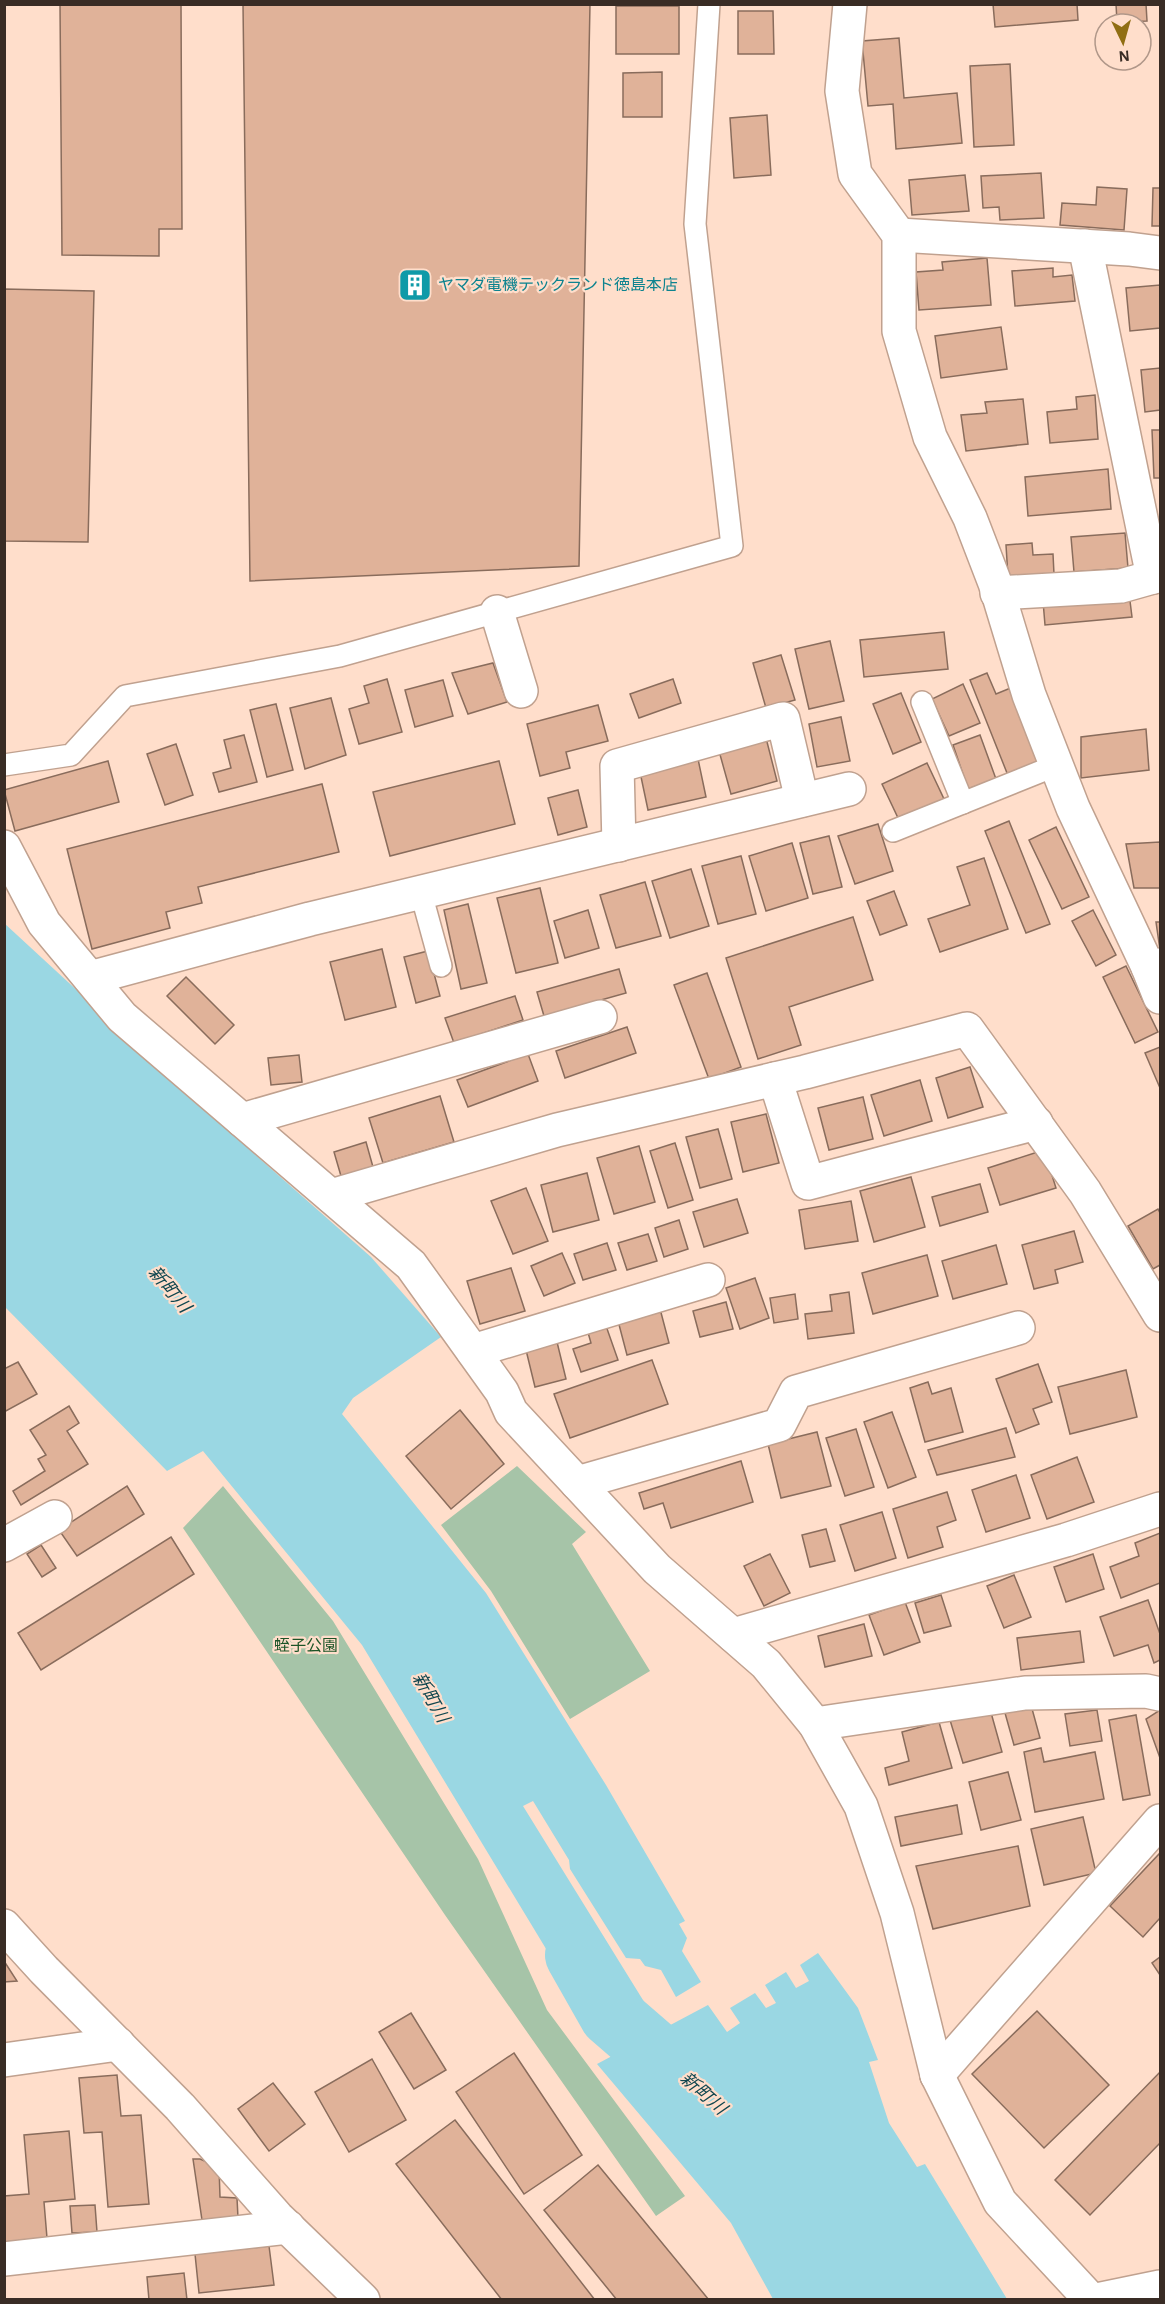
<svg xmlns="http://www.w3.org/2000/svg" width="1165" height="2304" font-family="'Alegreya Sans','Noto Sans JP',sans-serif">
<rect width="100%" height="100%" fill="#ffdecb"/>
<!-- green -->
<g fill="#a6c4a8">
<path d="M517,1466L586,1532L572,1544L650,1671L570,1719L491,1591L441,1525Z"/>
<path d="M223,1486L333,1621L478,1859L547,2010L685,2196L656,2216L445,1915L183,1528Z"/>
</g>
<!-- water -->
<g fill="#9ad7e3">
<path d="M4,923L260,1159L371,1257L441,1337L353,1398L342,1414L486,1593L606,1785L685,1921L679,1924L687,1938L682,1951L701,1982L676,1997L661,1970L645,1966L640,1959L626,1958L570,1869L569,1860L533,1801L523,1806L651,2013L603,2043L362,1645L203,1451L167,1471L5,1307Z"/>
<path d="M818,1953L858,2008L878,2060L869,2062L889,2123L917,2167L925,2164L1007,2299H773L731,2223L597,2064L708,2005L727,2032L740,2023L730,2008L755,1993L766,2008L776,2003L765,1985L786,1972L796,1988L809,1981L800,1965Z"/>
</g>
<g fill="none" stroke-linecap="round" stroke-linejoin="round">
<!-- river -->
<path stroke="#9ad7e3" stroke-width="64" d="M577,1955L611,2015L707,2098"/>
</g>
<!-- building -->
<g fill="#e0b299" stroke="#896c5c" stroke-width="1.5">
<path d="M60,4H181L182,229H159V256L62,255Z"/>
<path d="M243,4H590L579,566L250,581Z"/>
<path d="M993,4H1077L1078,20L995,27Z"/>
<path d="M1116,4H1146L1147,21L1117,22Z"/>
<rect x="616" y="6" width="63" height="48"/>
<path d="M738,11H773L774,54H738Z"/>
<path d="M899,38L904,98L957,93L962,143L896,149L893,104L868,106L862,41Z"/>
<path d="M1010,64L1014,145L974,147L970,66Z"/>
<path d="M662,72V117H623V73Z"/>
<path d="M767,115L771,175L734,178L730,118Z"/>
<path d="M1041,173L1044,218L1000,220L999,207L983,208L981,176Z"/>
<path d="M965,175L969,211L912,215L909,180Z"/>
<path d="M1097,187L1127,189L1124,230L1060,225L1062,203L1096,205Z"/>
<path d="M1153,188H1160V226H1152Z"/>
<path d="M987,258L991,305L919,310L916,272L943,270L942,262Z"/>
<path d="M1053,268V277L1072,275L1075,301L1015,306L1012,271Z"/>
<path d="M1160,285V328L1130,331L1126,288Z"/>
<path d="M4,289L94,291L88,542L4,541Z"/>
<path d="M1001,327L1007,369L941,378L935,336Z"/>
<path d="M1160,368V410L1145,412L1141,370Z"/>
<path d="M1095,395L1098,439L1050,443L1047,412L1077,409L1076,397Z"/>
<path d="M1023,399L1028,444L966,451L961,415L987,413L985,402Z"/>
<path d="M1152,430H1160V478H1154Z"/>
<path d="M1108,469L1111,509L1028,516L1025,477Z"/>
<path d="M1125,533L1128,568L1074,572L1071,537Z"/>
<path d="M1032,543L1033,555L1053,554L1054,574L1008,577L1006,545Z"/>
<path d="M1129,593L1132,617L1045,625L1043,601Z"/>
<path d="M944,632L948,669L864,677L860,640Z"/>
<path d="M830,641L844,701L809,709L795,649Z"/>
<path d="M781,655L795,700L766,708L753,663Z"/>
<path d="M493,663L507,702L468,714L452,673Z"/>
<path d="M987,673L996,694L1013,687L1044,764L1009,778L970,680Z"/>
<path d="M387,679L402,732L359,744L349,709L369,703L364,686Z"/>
<path d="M673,679L681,703L639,718L630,694Z"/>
<path d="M443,680L453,716L415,727L405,690Z"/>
<path d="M963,684L980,723L949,736L932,699Z"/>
<path d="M901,693L921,742L893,754L873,704Z"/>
<path d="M331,698L346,755L305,769L290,708Z"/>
<path d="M276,704L293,770L267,777L250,710Z"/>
<path d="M598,705L608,741L566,752L570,768L540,776L527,724Z"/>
<path d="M841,717L850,761L817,767L809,724Z"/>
<path d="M1146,729L1149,770L1081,778V737Z"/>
<path d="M244,735L257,782L219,792L213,773L231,768L224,740Z"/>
<path d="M980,735L996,779L968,789L953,745Z"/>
<path d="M766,738L777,781L731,794L719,751Z"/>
<path d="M176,744L193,795L165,805L147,754Z"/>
<path d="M698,759L706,797L648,810L640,772Z"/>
<path d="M108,761L119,802L15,831L4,790Z"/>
<path d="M499,761L515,824L390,856L373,792Z"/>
<path d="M927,763L944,799L899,820L882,784Z"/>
<path d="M322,784L339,852L198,887L202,903L166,912L170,928L92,949L67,849Z"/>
<path d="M578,790L587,827L558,835L548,798Z"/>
<path d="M1009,821L1050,924L1026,933L985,831Z"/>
<path d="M878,824L893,871L855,884L838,836Z"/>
<path d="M1056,827L1089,897L1062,909L1029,840Z"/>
<path d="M829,836L842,887L813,894L800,843Z"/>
<path d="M1160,842V888H1134L1126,844Z"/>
<path d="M792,843L808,898L766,911L749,856Z"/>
<path d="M741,856L756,914L718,924L702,866Z"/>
<path d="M984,858L1008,929L940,952L928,919L970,905L957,867Z"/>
<path d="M691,869L709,926L670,938L652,881Z"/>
<path d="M645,882L661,936L616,948L600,895Z"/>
<path d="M540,888L558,963L516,973L497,898Z"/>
<path d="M894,891L907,925L880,935L867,901Z"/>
<path d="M468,904L487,983L461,989L444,910Z"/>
<path d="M588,910L599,948L565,958L554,921Z"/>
<path d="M1093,910L1116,955L1096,966L1072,921Z"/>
<path d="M853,917L873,980L789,1007L801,1045L758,1059L726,958Z"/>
<path d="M1156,922H1160V950Z"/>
<path d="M382,949L396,1007L345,1020L330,962Z"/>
<path d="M428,951L440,996L416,1003L404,957Z"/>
<path d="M1126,966L1158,1032L1135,1043L1103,977Z"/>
<path d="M619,969L626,993L544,1016L537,992Z"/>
<path d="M707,973L741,1067L709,1079L674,985Z"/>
<path d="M186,977L234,1025L215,1044L167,996Z"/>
<path d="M515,996L523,1020L454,1043L445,1018Z"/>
<path d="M627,1027L636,1053L565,1078L556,1051Z"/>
<path d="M1160,1047V1088L1145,1053Z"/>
<path d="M528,1054L538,1081L468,1107L457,1080Z"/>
<path d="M299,1055L302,1082L271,1085L268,1058Z"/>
<path d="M970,1067L983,1107L948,1118L936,1078Z"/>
<path d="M920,1080L932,1121L884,1136L871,1095Z"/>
<path d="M440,1096L454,1142L383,1163L369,1118Z"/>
<path d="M863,1097L873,1139L829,1150L818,1108Z"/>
<path d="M766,1114L779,1163L743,1172L731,1122Z"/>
<path d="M718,1129L732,1179L700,1188L686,1137Z"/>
<path d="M366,1142L373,1167L341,1176L334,1152Z"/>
<path d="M675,1143L693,1200L668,1208L650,1151Z"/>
<path d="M639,1146L655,1202L614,1214L597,1158Z"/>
<path d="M1044,1150L1056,1188L1000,1205L988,1168Z"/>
<path d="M587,1173L599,1220L553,1232L541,1185Z"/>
<path d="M911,1177L925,1227L874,1242L860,1191Z"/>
<path d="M980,1184L988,1212L940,1226L932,1197Z"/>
<path d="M526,1188L548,1241L513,1254L491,1201Z"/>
<path d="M737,1199L748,1233L704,1247L693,1212Z"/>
<path d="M851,1201L858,1241L805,1249L799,1210Z"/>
<path d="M1158,1209L1160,1213V1265L1153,1269L1128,1226Z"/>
<path d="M679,1220L688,1249L664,1257L655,1228Z"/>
<path d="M1074,1231L1083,1262L1055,1270L1058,1283L1034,1289L1022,1245Z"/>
<path d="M648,1234L657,1261L627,1270L618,1243Z"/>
<path d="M607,1243L616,1270L583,1280L574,1254Z"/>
<path d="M996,1245L1007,1284L953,1299L942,1261Z"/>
<path d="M562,1253L575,1283L544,1296L531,1266Z"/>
<path d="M927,1255L938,1296L873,1314L862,1273Z"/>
<path d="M511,1268L525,1311L480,1324L467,1281Z"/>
<path d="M755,1278L769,1318L740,1329L726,1288Z"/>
<path d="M849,1292L854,1333L808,1339L805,1314L832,1311L830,1295Z"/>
<path d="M795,1294L798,1319L774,1323L770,1298Z"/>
<path d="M726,1302L733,1329L700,1337L693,1311Z"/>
<path d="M659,1305L669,1343L627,1355L617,1317Z"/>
<path d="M605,1323L618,1360L581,1372L573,1349L591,1343L587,1329Z"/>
<path d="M557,1342L566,1379L535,1387L526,1350Z"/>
<path d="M652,1360L668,1404L570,1438L554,1394Z"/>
<path d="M18,1362L37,1394L4,1412V1369Z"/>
<path d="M1038,1364L1052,1402L1033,1409L1039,1424L1016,1433L996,1379Z"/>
<path d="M1126,1370L1137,1417L1070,1434L1058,1387Z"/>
<path d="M928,1382L932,1394L951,1388L963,1432L925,1442L910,1388Z"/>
<path d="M69,1406L79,1423L67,1431L88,1464L21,1505L13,1491L45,1471L38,1459L46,1455L30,1430Z"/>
<path d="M460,1410L504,1464L451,1509L406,1456Z"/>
<path d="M892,1412L916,1477L888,1488L864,1422Z"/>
<path d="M1006,1428L1015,1457L937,1475L928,1450Z"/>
<path d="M856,1429L874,1487L845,1496L826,1438Z"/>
<path d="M817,1432L831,1486L781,1498L768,1444Z"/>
<path d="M1077,1457L1094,1502L1047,1519L1031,1475Z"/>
<path d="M741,1461L753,1502L671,1528L663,1503L644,1509L639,1493Z"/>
<path d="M1016,1475L1030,1518L986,1532L972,1490Z"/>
<path d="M127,1486L144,1514L77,1556L59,1530Z"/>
<path d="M947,1492L956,1520L937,1527L943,1547L908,1558L893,1509Z"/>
<path d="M882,1512L896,1558L855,1571L840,1525Z"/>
<path d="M826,1529L835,1561L810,1567L802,1535Z"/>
<path d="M1160,1533V1583L1121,1598L1110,1567L1139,1556L1135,1543Z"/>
<path d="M171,1537L194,1574L41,1670L18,1633Z"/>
<path d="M41,1545L56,1568L42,1577L27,1554Z"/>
<path d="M770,1554L790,1593L764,1606L744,1566Z"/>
<path d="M1093,1554L1104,1589L1066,1602L1054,1567Z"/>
<path d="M1014,1575L1031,1617L1004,1628L987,1586Z"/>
<path d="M941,1595L951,1626L924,1633L915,1603Z"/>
<path d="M1148,1600L1160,1634V1660L1154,1663L1148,1645L1114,1656L1100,1617Z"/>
<path d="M905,1602L920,1642L884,1655L869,1615Z"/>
<path d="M864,1624L872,1656L825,1667L818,1636Z"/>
<path d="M1080,1631L1084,1662L1021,1670L1017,1638Z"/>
<path d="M1031,1705L1040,1738L1014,1745L1005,1713Z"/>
<path d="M990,1709L1002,1752L963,1763L950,1720Z"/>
<path d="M1097,1710L1102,1741L1070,1746L1065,1714Z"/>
<path d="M1160,1710V1758L1146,1719Z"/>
<path d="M1136,1715L1150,1795L1123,1800L1109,1720Z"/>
<path d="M939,1722L952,1768L889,1785L885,1768L909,1761L902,1732Z"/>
<path d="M1041,1748L1044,1762L1095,1752L1104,1799L1035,1812L1024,1752Z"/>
<path d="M1008,1772L1021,1820L981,1830L969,1782Z"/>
<path d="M957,1805L962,1834L901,1846L895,1817Z"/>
<path d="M1083,1817L1096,1873L1044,1885L1031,1829Z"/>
<path d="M1018,1846L1030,1906L933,1929L916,1866Z"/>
<path d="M1160,1853V1918L1143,1937L1110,1906Z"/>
<path d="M1160,1957V1975L1152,1963Z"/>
<path d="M4,1961L17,1981L4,1982Z"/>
<path d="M1037,2011L1109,2085L1044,2148L972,2074Z"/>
<path d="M411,2013L446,2070L414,2089L379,2032Z"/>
<path d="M514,2053L582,2155L524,2194L456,2092Z"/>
<path d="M372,2059L406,2120L349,2152L315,2092Z"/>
<path d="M1160,2072V2143L1090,2215L1055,2180Z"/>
<path d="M117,2075L121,2116L141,2115L149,2204L108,2207L102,2132L84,2133L79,2078Z"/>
<path d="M273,2083L305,2124L269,2151L238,2109Z"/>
<path d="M455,2120L595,2300H502L396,2164Z"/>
<path d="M69,2131L75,2199L44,2202L47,2238L4,2242V2196L29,2194L24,2135Z"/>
<path d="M193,2159H200L219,2167L220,2197L237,2198L238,2218L202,2220Z"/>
<path d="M598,2165L709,2300H617L544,2210Z"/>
<path d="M95,2205L97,2232L72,2233L70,2206Z"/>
<path d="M269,2246L274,2285L199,2293L195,2254Z"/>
<path d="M184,2273L187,2300H149L147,2277Z"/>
</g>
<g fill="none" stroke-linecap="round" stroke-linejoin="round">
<defs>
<g id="service">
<path d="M922,702L963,803"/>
<path d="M4,765L71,755L125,696L340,656L732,546L695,224L709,4"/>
<path d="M893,831L1057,765"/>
<path d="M421,893L441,966"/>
</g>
<g id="minor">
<path d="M850,4L842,91L855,174L899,235V331L930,437L970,518L995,583L1029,695L1073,808L1148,967"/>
<path d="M899,235L1129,249L1160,253"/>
<path d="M1085,246L1153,577"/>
<path d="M997,593L1121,586L1160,575"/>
<path d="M497,612L521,691"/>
<path d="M619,845L617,766L783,719L802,800"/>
<path d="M4,847L44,923L122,1017L411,1265L502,1392L511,1412L657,1569L766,1664L815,1724L861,1806L897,1913L937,2075"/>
<path d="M1160,965L1148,967L1160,997"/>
<path d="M90,978L310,919L849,789"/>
<path d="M775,1079L808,1183L1036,1123"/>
<path d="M242,1120L600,1017"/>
<path d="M331,1196L557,1130L805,1072L967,1029L1085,1192L1160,1315"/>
<path d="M473,1351L708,1280"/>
<path d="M577,1483L779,1425L796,1392L1018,1328"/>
<path d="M4,1545L55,1517"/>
<path d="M733,1635L1066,1540L1160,1509"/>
<path d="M815,1724L1025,1693L1146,1691L1160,1694"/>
<path d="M4,1926L44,1970L180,2107L277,2217L363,2300"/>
<path d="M4,2060L118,2044"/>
<path d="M937,2075L1160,1821"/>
<path d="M4,2259L288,2227"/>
</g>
<g id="tertiary">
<path d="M937,2075L1000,2202L1091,2300"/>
<path d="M1097,2300L1160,2287"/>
</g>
</defs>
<!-- service casing -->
<use href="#service" stroke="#c0a18f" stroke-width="24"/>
<!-- minor casing -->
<use href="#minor" stroke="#c0a18f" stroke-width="36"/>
<!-- tertiary casing -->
<use href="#tertiary" stroke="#c0a18f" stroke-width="36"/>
<!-- service -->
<use href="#service" stroke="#fff" stroke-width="21"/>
<!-- minor -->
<use href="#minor" stroke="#fff" stroke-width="33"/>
<!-- tertiary -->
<use href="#tertiary" stroke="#fff" stroke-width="33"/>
</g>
<!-- icons -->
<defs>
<symbol id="building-square" viewBox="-11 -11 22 22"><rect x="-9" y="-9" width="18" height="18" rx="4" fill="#0f9aa8" stroke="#ffdecb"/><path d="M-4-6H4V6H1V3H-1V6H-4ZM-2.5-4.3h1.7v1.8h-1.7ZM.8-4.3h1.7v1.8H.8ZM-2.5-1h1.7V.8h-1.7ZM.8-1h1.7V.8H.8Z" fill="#fff"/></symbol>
</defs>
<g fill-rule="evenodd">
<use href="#building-square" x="396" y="266" width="38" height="38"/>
</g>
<g text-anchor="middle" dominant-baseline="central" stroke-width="4.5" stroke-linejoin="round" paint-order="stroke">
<!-- culture labels -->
<g font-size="16" fill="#0d838f" stroke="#ffdecb" text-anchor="start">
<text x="438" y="285">ヤマダ電機テックランド徳島本店</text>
</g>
<!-- park labels -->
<g font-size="16" fill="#1c5427" stroke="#ffdecb">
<text x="306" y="1646">蛭子公園</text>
</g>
<!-- water labels -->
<g font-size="18" font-style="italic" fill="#0f464f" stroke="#ffdecb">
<text transform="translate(169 1290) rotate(50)">新町川</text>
<text transform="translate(430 1698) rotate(60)">新町川</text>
<text transform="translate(703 2094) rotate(41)">新町川</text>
</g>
</g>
<!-- border -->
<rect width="1165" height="2304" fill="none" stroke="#392c25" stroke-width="12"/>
<!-- north arrow -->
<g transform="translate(1123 42) rotate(175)"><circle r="28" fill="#ffdecb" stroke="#b09789" stroke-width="1.5"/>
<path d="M0-4.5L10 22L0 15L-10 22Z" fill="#906e13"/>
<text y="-9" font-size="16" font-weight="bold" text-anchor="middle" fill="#392c25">N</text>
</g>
</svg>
